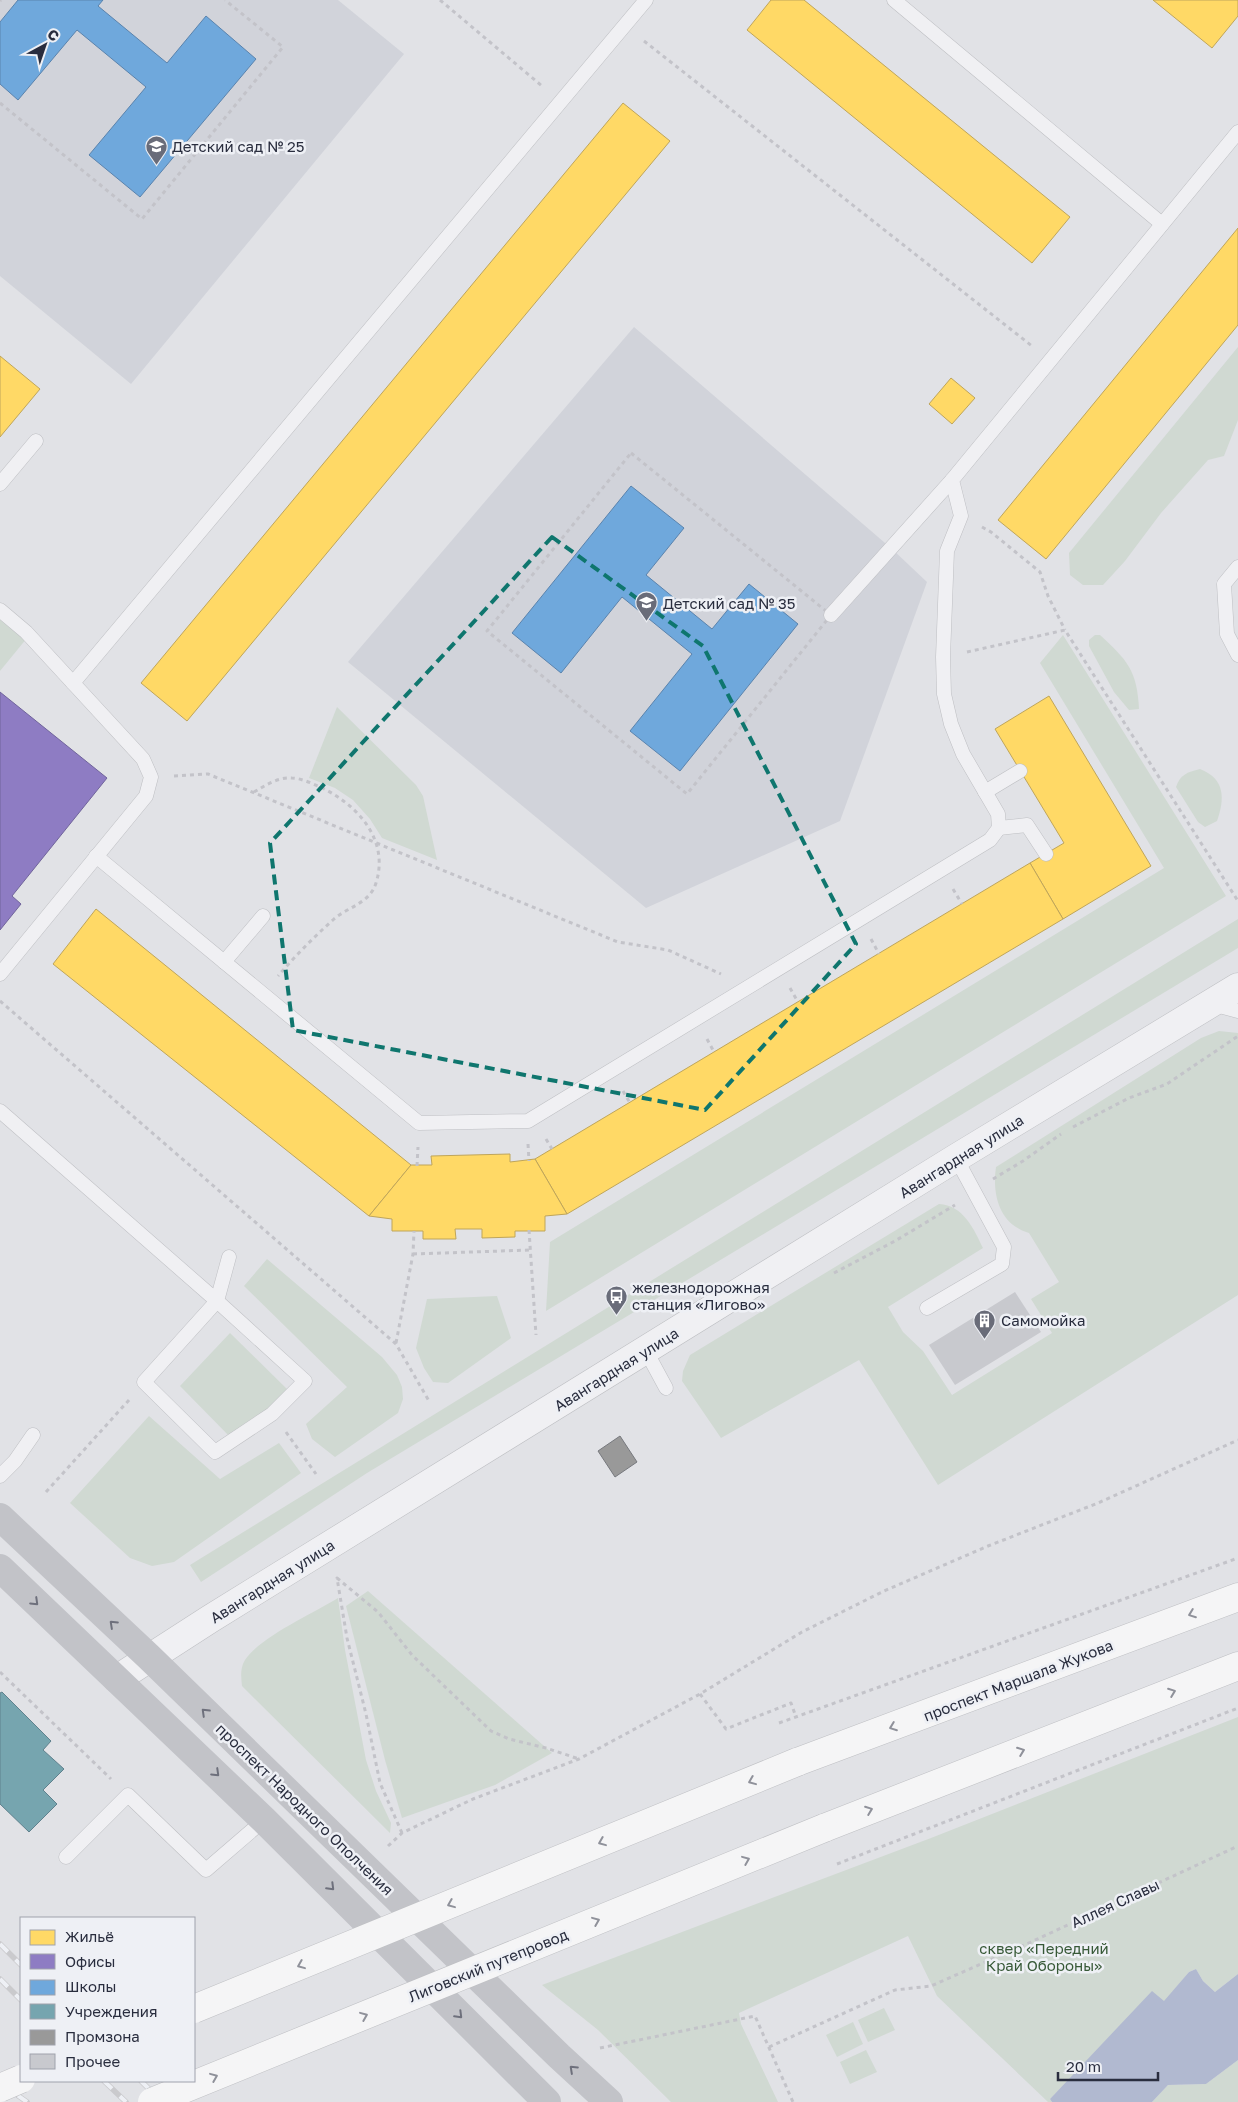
<svg xmlns="http://www.w3.org/2000/svg" width="1238" height="2102" font-family="'Golos Text',sans-serif">
<rect width="100%" height="100%" fill="#e1e2e6"/>
<!-- built -->
<g fill="#d1d3da">
<path d="M0,0H338L404,54L131,384L0,276Z"/>
<path d="M634,327L892,549L927,582L840,821L646,908L348,662Z"/>
</g>
<!-- green -->
<g fill="#d0d9d2">
<path d="M1238,347V420L1224,456L1208,460L1161,513L1125,561L1103,585H1083L1070,575L1069,553Z"/>
<path d="M0,616L27,638L0,671Z"/>
<path d="M1063,635L1226,896L546,1311L550,1242L1164,868L1040,663Z"/>
<path d="M1095,635H1100C1127,660 1137,670 1139,709L1129,710L1114,692L1089,646V640Z"/>
<path d="M337,707L416,785L423,796L437,860L382,838L370,819L353,800L335,788L309,778Z"/>
<path d="M1200,769C1225,779 1225,798 1217,821L1205,827L1198,822L1176,787C1180,775 1187,772 1200,769Z"/>
<path d="M1238,919V948L367,1473L201,1582L190,1565Z"/>
<path d="M1219,1031L1238,1033V1295L938,1485L859,1360L721,1438L682,1381L683,1371L690,1355L939,1204C963,1205 974,1229 983,1248L888,1307L903,1332L923,1351L952,1395L1052,1333L1031,1299L1059,1282L1029,1233C999,1224 992,1194 996,1167L1201,1038Z"/>
<path d="M267,1259L382,1357L397,1375L402,1387L403,1399L398,1413L335,1457L312,1439L306,1424L347,1387L244,1286Z"/>
<path d="M497,1296L511,1338L448,1383L433,1382L424,1368L416,1348L427,1299Z"/>
<path d="M230,1333L289,1391L233,1440L180,1386Z"/>
<path d="M149,1416L220,1479L279,1443L301,1473L174,1562L152,1566L130,1558L70,1503Z"/>
<path d="M368,1591L552,1753L495,1785L402,1818L385,1760L346,1606Z"/>
<path d="M338,1598L345,1650L366,1760L376,1791L391,1823L390,1833L242,1686C241,1677 240,1668 245,1660C260,1637 314,1613 338,1598Z"/>
<path d="M1238,1717V1974L1215,1992L1203,1981L1196,1969L1189,1972L1164,2002L1152,1992L1050,2099L1052,2102H1048L937,1996L908,1936L739,2013L741,2024L778,2102H671L598,2030L542,1985L931,1838Z"/>
<path d="M884,2008L895,2030L868,2042L858,2020Z"/>
<path d="M853,2022L863,2044L837,2057L826,2035Z"/>
<path d="M866,2050L877,2072L850,2084L840,2062Z"/>
<path d="M1238,2060V2102H1152L1168,2085L1206,2084Z"/>
</g>
<!-- water -->
<path fill="#b1b9d0" d="M1196,1969L1203,1981L1215,1992L1238,1974V2060L1206,2084L1168,2085L1152,2102H1052L1050,2099L1152,1991L1164,2001L1189,1972Z"/>
<!-- homes -->
<g fill="#ffd966" stroke="#bfa55a">
<path d="M771,0H804L1070,217L1032,263L747,30Z"/>
<path d="M1153,0H1238V16L1212,48Z"/>
<path d="M623,103L670,141L187,721L141,683Z"/>
<path d="M1238,228V325L1046,559L998,520Z"/>
<path d="M0,356L40,389L0,437Z"/>
<path d="M951,378L975,398L952,424L929,404Z"/>
<path d="M1049,696L1151,866L1063,919L1030,863L1064,843L995,729Z"/>
<path d="M1030,863L1063,919L567,1214L535,1159Z"/>
<path d="M96,909L411,1165L369,1216L53,964Z"/>
<path d="M510,1154V1162L535,1159L567,1214L545,1216V1231H515V1237L482,1238V1229H455L456,1239H423V1231H392V1219L369,1216L411,1165H432L431,1156Z"/>
</g>
<!-- offices -->
<path fill="#8e7cc3" stroke="#70649b" d="M0,692L107,778L12,896L21,904L0,930Z"/>
<!-- schools -->
<g fill="#6fa8dc" stroke="#5a83ad">
<path d="M18,0H103L98,6L167,63L206,16L256,59L140,197L89,155L146,87L77,30L18,100L0,84V22Z"/>
<path d="M631,486L684,528L646,575L712,629L749,584L798,624L680,771L630,731L692,654L622,597L561,673L512,633Z"/>
</g>
<!-- public -->
<path fill="#76a5af" stroke="#5f818d" d="M2,1692L51,1741L43,1750L64,1769L43,1790L57,1804L29,1832L0,1804V1693Z"/>
<!-- industry -->
<path fill="#999" stroke="#77797e" d="M620,1436L637,1462L615,1477L598,1451Z"/>
<!-- building -->
<path fill="#c8c9ce" d="M1015,1292L1041,1332L955,1385L929,1345Z"/>
<g fill="none" stroke-linecap="round" stroke-linejoin="round">
<defs>
<g id="service">
<path d="M894,0L1162,224"/>
<path d="M0,484L36,441"/>
<path d="M1238,567L1224,584L1227,634L1238,655"/>
<path d="M0,610L26,632L73,683"/>
<path d="M831,615L952,480"/>
<path d="M985,792L1020,771"/>
<path d="M999,828L1027,825L1046,854"/>
<path d="M96,856L419,1123L528,1121L990,840L999,828L998,814L963,754L951,724L944,694L943,657L947,551L961,516L952,480L1238,132"/>
<path d="M224,962L263,916"/>
<path d="M0,974L146,796L151,777L143,759L73,683L646,0"/>
<path d="M1212,1004L1238,1011"/>
<path d="M0,1111L217,1301L305,1381L272,1414L215,1452L144,1382L217,1301L229,1257"/>
<path d="M927,1308L1002,1264L1004,1247L956,1158"/>
<path d="M646,1351L666,1388"/>
<path d="M0,1476L15,1461L33,1435"/>
<path d="M66,1857L128,1795L206,1870L264,1820"/>
</g>
<path id="tertiary" d="M117,1679L210,1619L956,1158L1238,987"/>
<g id="primary">
<path d="M797,1762L1238,1597"/>
<path d="M824,1828L1238,1666"/>
</g>
</defs>
<!-- service casing -->
<use href="#service" stroke="#bebfc3" stroke-width="15"/>
<!-- tertiary casing -->
<use href="#tertiary" stroke="#bebfc3" stroke-width="29"/>
<!-- primary casing -->
<use href="#primary" stroke="#bebfc3" stroke-width="29"/>
<!-- path -->
<g stroke="#c3c3c9" stroke-width="3" stroke-dasharray="4 4" stroke-linecap="butt">
<path d="M440,0L542,86"/>
<path d="M0,1L1,0"/>
<path d="M644,41L1032,346"/>
<path d="M0,103L142,219L283,47L225,0"/>
<path d="M631,453L831,615L687,794L487,631Z"/>
<path d="M982,527L991,532L1040,572L1048,596L1065,630"/>
<path d="M967,652L1065,630L1238,901"/>
<path d="M174,776L208,774L618,942L668,950L721,974"/>
<path d="M254,792C266,785 278,777 292,778C300,778 311,783 318,786C356,803 390,839 376,883C370,903 348,907 334,919C314,937 295,956 278,976"/>
<path d="M953,889L962,904"/>
<path d="M871,939L879,954"/>
<path d="M790,988L798,1002"/>
<path d="M0,1001L396,1344L429,1401"/>
<path d="M707,1039L714,1052"/>
<path d="M623,1091L630,1103"/>
<path d="M1073,1127L1129,1098L1167,1084L1238,1036"/>
<path d="M546,1139L552,1149"/>
<path d="M528,1144L529,1161"/>
<path d="M417,1166L418,1147"/>
<path d="M993,1179L1023,1161L1061,1134"/>
<path d="M529,1230L536,1335"/>
<path d="M413,1254L530,1250"/>
<path d="M834,1273L895,1241L955,1205"/>
<path d="M396,1343L413,1254L414,1231"/>
<path d="M286,1432L316,1474"/>
<path d="M46,1492L129,1400"/>
<path d="M0,1672L111,1779"/>
<path d="M700,1694L726,1729L791,1703L796,1717"/>
<path d="M779,1723L1238,1558"/>
<path d="M402,1833L380,1783L366,1714L347,1638L337,1578L378,1612L412,1655L491,1731L509,1739L546,1748L579,1759"/>
<path d="M388,1846L402,1833L473,1799L579,1759L700,1694L802,1632L884,1591L988,1546L1098,1503L1238,1440"/>
<path d="M837,1864L1238,1708"/>
<path d="M769,2047L895,1990L931,1986L1031,1942L1238,1846"/>
<path d="M600,2048L755,2016L793,2102"/>
</g>
<!-- service -->
<use href="#service" stroke="#f0f0f3" stroke-width="14"/>
<!-- tertiary -->
<use href="#tertiary" stroke="#f0f0f3" stroke-width="28"/>
<!-- secondary -->
<g stroke="#c2c3c8" stroke-width="28">
<path d="M0,1517L149,1657L559,2056L609,2102"/>
<path d="M0,1568L264,1820L547,2102"/>
</g>
<!-- primary -->
<use href="#primary" stroke="#f5f5f6" stroke-width="28"/>
<defs>
<g id="rail">
<path d="M0,1944L21,1965"/>
<path d="M0,1979L21,2000"/>
<path d="M104,2081L126,2102"/>
<path d="M141,2081L162,2102"/>
<path d="M0,2083L27,2102"/>
</g>
</defs>
<!-- rail casing -->
<use href="#rail" stroke="#cacacd" stroke-width="5.5"/>
<!-- rail -->
<use href="#rail" stroke="#eef0f5" stroke-width="4" stroke-dasharray="11" stroke-linecap="butt"/>
<defs>
<g id="primary-bridge">
<path d="M194,2009L797,1762"/>
<path d="M0,2088L21,2079"/>
<path d="M152,2102L824,1828"/>
</g>
</defs>
<!-- primary-bridge casing -->
<use href="#primary-bridge" stroke="#bebfc3" stroke-width="29" stroke-linecap="butt"/>
<!-- primary-bridge -->
<use href="#primary-bridge" stroke="#f5f5f6" stroke-width="28"/>
</g>
<!-- one-way arrows -->
<defs><path id="oneway-chevron" d="M-2-3.5L2.5 0L-2 3.5" fill="none" stroke-width="1.6" stroke-linecap="round" stroke-linejoin="round" transform="scale(1.25)"/></defs>
<g stroke="#6e707c">
<use href="#oneway-chevron" transform="translate(35 1602) rotate(44)"/>
<use href="#oneway-chevron" transform="translate(113 1624) rotate(-137)"/>
<use href="#oneway-chevron" transform="translate(205 1712) rotate(-136)"/>
<use href="#oneway-chevron" transform="translate(216 1773) rotate(44)"/>
<use href="#oneway-chevron" transform="translate(331 1887) rotate(45)"/>
<use href="#oneway-chevron" transform="translate(459 2015) rotate(45)"/>
<use href="#oneway-chevron" transform="translate(573 2069) rotate(-137)"/>
</g>
<g stroke="#8f919a">
<use href="#oneway-chevron" transform="translate(1192 1614) rotate(159)"/>
<use href="#oneway-chevron" transform="translate(1172 1692) rotate(-21)"/>
<use href="#oneway-chevron" transform="translate(893 1727) rotate(159)"/>
<use href="#oneway-chevron" transform="translate(1021 1751) rotate(-21)"/>
<use href="#oneway-chevron" transform="translate(752 1781) rotate(158)"/>
<use href="#oneway-chevron" transform="translate(869 1810) rotate(-21)"/>
<use href="#oneway-chevron" transform="translate(602 1842) rotate(158)"/>
<use href="#oneway-chevron" transform="translate(746 1860) rotate(-22)"/>
<use href="#oneway-chevron" transform="translate(451 1904) rotate(158)"/>
<use href="#oneway-chevron" transform="translate(596 1921) rotate(-22)"/>
<use href="#oneway-chevron" transform="translate(301 1965) rotate(158)"/>
<use href="#oneway-chevron" transform="translate(364 2016) rotate(-22)"/>
<use href="#oneway-chevron" transform="translate(214 2077) rotate(-22)"/>
</g>
<!-- marked area -->
<path fill="none" stroke="#0f766e" stroke-width="4" stroke-dasharray="10 6" stroke-linejoin="round" d="M552,537L703,646L856,944L705,1110L293,1030L270,843Z"/>
<!-- icons -->
<defs>
<symbol id="school-pin" viewBox="-11 -11 22 30"><path d="M0 17L-7.5 6A9.5 9.5 0 1 1 7.5 6Z" fill="#696c79" stroke="#eef0f5"/><path d="M0-5L7-2L0 1L-7-2ZM-4 1L0 2.5L4 1V4Q0 6-4 4Z" fill="#fff"/></symbol>
<symbol id="bus-pin" viewBox="-11 -11 22 30"><path d="M0 17L-7.5 6A9.5 9.5 0 1 1 7.5 6Z" fill="#696c79" stroke="#eef0f5"/><path d="M-5-6H5V4H4V6H2V4H-2V6H-4V4H-5ZM-3.5-4V0h7V-4ZM-3.5 1.2v1.5H-2V1.2ZM2 1.2v1.5H3.5V1.2Z" fill="#fff"/></symbol>
<symbol id="building-pin" viewBox="-11 -11 22 30"><path d="M0 17L-7.5 6A9.5 9.5 0 1 1 7.5 6Z" fill="#696c79" stroke="#eef0f5"/><path d="M-4-6H4V6H1V3H-1V6H-4ZM-2.5-4.3h1.7v1.8h-1.7ZM.8-4.3h1.7v1.8H.8ZM-2.5-1h1.7V.8h-1.7ZM.8-1h1.7V.8H.8Z" fill="#fff"/></symbol>
</defs>
<g fill-rule="evenodd">
<use href="#school-pin" x="144" y="134" width="25" height="34"/>
<use href="#school-pin" x="634" y="590" width="25" height="34"/>
<use href="#bus-pin" x="604" y="1284" width="25" height="34"/>
<use href="#building-pin" x="972" y="1308" width="25" height="34"/>
</g>
<g text-anchor="middle" dominant-baseline="central" stroke-width="5" stroke-linejoin="round" paint-order="stroke">
<!-- poi labels -->
<g font-size="15" fill="#292d3e" stroke="#eef0f5" text-anchor="start">
<text x="172" y="146">Детский сад № 25</text>
<text x="663" y="603">Детский сад № 35</text>
<text x="632" y="1287">железнодорожная<tspan x="632" dy="17">станция «Лигово»</tspan></text>
<text x="1001" y="1320">Самомойка</text>
</g>
<!-- street labels -->
<g font-size="15" fill="#292d3e" stroke="#eef0f5">
<text transform="translate(961 1156) rotate(-32)">Авангардная улица</text>
<text transform="translate(616 1369) rotate(-32)">Авангардная улица</text>
<text transform="translate(272 1581) rotate(-32)">Авангардная улица</text>
<text transform="translate(1018 1680) rotate(-21)">проспект Маршала Жукова</text>
<text transform="translate(305 1809) rotate(44)">проспект Народного Ополчения</text>
<text transform="translate(1115 1903) rotate(-25)">Аллея Славы</text>
<text transform="translate(488 1965) rotate(-22)">Лиговский путепровод</text>
</g>
<!-- park labels -->
<g font-size="15" fill="#375937" stroke="#eef0f5">
<text x="1044" y="1948">сквер «Передний<tspan x="1044" dy="17">Край Обороны»</tspan></text>
</g>
</g>
<!-- legend -->
<rect x="20" y="1917" width="175" height="165" fill="#eef0f5" stroke="#9fa2ac"/>
<rect x="30" y="1930" width="25" height="15" fill="#ffd966" stroke="#9fa2ac"/>
<text x="65" y="1942" font-size="15" fill="#292d3e">Жильё</text>
<rect x="30" y="1954" width="25" height="15" fill="#8e7cc3" stroke="#9fa2ac"/>
<text x="65" y="1967" font-size="15" fill="#292d3e">Офисы</text>
<rect x="30" y="1980" width="25" height="15" fill="#6fa8dc" stroke="#9fa2ac"/>
<text x="65" y="1992" font-size="15" fill="#292d3e">Школы</text>
<rect x="30" y="2004" width="25" height="15" fill="#76a5af" stroke="#9fa2ac"/>
<text x="65" y="2017" font-size="15" fill="#292d3e">Учреждения</text>
<rect x="30" y="2030" width="25" height="15" fill="#999999" stroke="#9fa2ac"/>
<text x="65" y="2042" font-size="15" fill="#292d3e">Промзона</text>
<rect x="30" y="2054" width="25" height="15" fill="#c8c9ce" stroke="#9fa2ac"/>
<text x="65" y="2067" font-size="15" fill="#292d3e">Прочее</text>
<!-- north arrow -->
<g transform="translate(45 45) rotate(40)" stroke="#eef0f5" stroke-width="4" paint-order="stroke">
<path d="M0-4L9 19L0 12L-9 19Z" fill="#292d3e"/>
<text y="-8" font-size="14" font-weight="bold" text-anchor="middle" fill="#292d3e">С</text>
</g>
<!-- scale -->
<path d="M1058 2072v8h100v-8" fill="none" stroke="#292d3e" stroke-width="2.5"/>
<text x="1066" y="2072" font-size="15" fill="#292d3e" stroke="#eef0f5" stroke-width="4" paint-order="stroke">20 m</text>
</svg>
